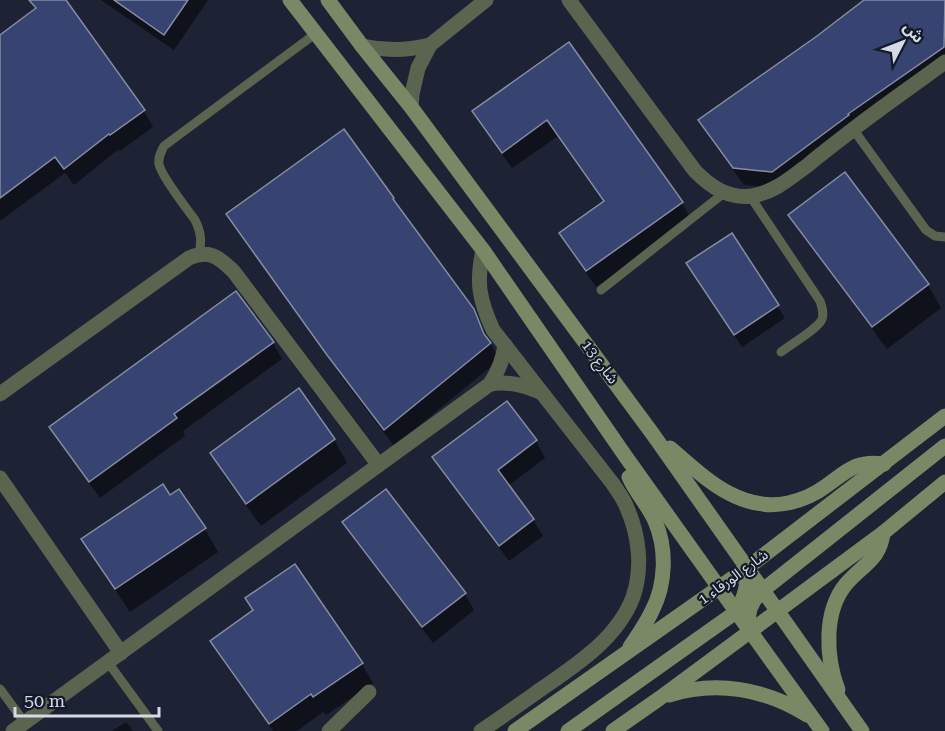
<svg xmlns="http://www.w3.org/2000/svg" width="945" height="731" font-family="'Roboto Serif','Noto Sans Arabic',serif">
<rect width="100%" height="100%" fill="#1d2234"/>
<!-- shadow -->
<g fill="#0007">
<path d="M29,0H64L144,111L153,127L120,151L119,149L74,185L65,173L0,221V37L36,10Z"/>
<path d="M101,0H208L174,50Z"/>
<path d="M868,0H945V69L782,188L744,185L709,137L700,121Z"/>
<path d="M569,45L682,203L691,220L596,287L570,250L560,233L605,202L558,136L512,168L483,128L474,112Z"/>
<path d="M790,215L928,285L941,308L887,349L804,238Z"/>
<path d="M238,231L473,309L499,360L394,446L338,372Z"/>
<path d="M731,235L785,318L742,347L695,276Z"/>
<path d="M273,343L282,359L183,431L185,436L100,498L61,444L51,428Z"/>
<path d="M507,403L536,441L545,458L508,486L533,520L543,536L509,561L444,474L434,458Z"/>
<path d="M334,440L347,463L261,526L225,477L212,454Z"/>
<path d="M179,491L205,529L218,552L130,612L97,563L83,540L170,497Z"/>
<path d="M386,491L465,594L474,610L433,643L354,539L344,522Z"/>
<path d="M212,642L362,664L373,683L326,715L323,712L297,731H273L223,661Z"/>
<path d="M126,722L133,731H112Z"/>
</g>
<!-- building -->
<g fill="#374371" stroke="#858da3" stroke-width="1.5">
<path d="M29,0H66L145,110L110,135L109,134L64,169L55,157L0,198V35L36,8Z"/>
<path d="M114,0H188L164,35Z"/>
<path d="M864,0H945L944,47L848,114L849,115L772,172L733,168L698,120L817,36Z"/>
<path d="M569,42L683,202L586,271L559,233L604,201L547,120L502,153L472,111Z"/>
<path d="M344,129L394,198L393,199L474,309L484,334L491,343L384,430L327,355L226,214Z"/>
<path d="M845,172L929,284L872,327L788,215Z"/>
<path d="M732,233L779,305L734,335L686,263Z"/>
<path d="M236,291L274,342L174,414L177,418L89,482L49,427Z"/>
<path d="M299,388L335,439L246,504L210,453Z"/>
<path d="M507,401L537,440L498,470L534,519L499,546L432,457Z"/>
<path d="M163,484L170,495L179,489L206,528L115,589L81,539Z"/>
<path d="M386,489L466,593L422,627L342,522Z"/>
<path d="M295,564L363,663L313,697L311,694L269,724L210,641L253,610L245,598Z"/>
</g>
<g fill="none" stroke-linecap="round" stroke-linejoin="round">
<!-- lane -->
<g stroke="#5a644e" stroke-width="9">
<path d="M853,129L926,230L935,236L945,237"/>
<path d="M750,196L820,301C822,307 824,313 822,319C819,328 790,345 781,352"/>
<path d="M199,254C202,241 201,232 195,220C187,209 161,176 159,164C158,157 161,152 164,146L315,34"/>
<path d="M601,290L724,193"/>
<path d="M107,661L158,731"/>
<path d="M0,689L25,723"/>
</g>
<!-- street -->
<g stroke="#5a644e" stroke-width="15">
<path d="M569,0L695,171C711,187 728,199 752,196C775,192 790,178 808,165C822,153 837,142 851,131C882,107 914,85 945,62"/>
<path d="M362,46C385,51 406,51 430,45"/>
<path d="M411,107L412,94L418,68L430,45L486,0"/>
<path d="M490,384C509,381 524,385 542,393"/>
<path d="M0,394L189,258C209,249 219,257 234,272L378,464"/>
<path d="M0,478L121,653"/>
<path d="M13,731L490,384C498,372 503,360 505,345"/>
<path d="M329,731L369,692"/>
<path d="M481,731C500,718 519,705 537,692C573,667 617,640 633,597C643,568 639,535 627,508C624,499 618,492 613,484L493,330C479,299 476,283 483,250"/>
</g>
<!-- secondary -->
<g stroke="#798865" stroke-width="15">
<path d="M290,0L483,250L626,457L750,631L822,731"/>
<path d="M328,0L362,46L411,107L652,433L862,731"/>
<path d="M670,448C704,477 739,513 788,503C802,500 814,495 826,486C847,471 856,460 884,464"/>
<path d="M629,477C636,493 648,505 655,521C667,549 666,584 652,611C646,624 638,635 630,647"/>
<path d="M750,631C746,614 750,602 763,590L945,446"/>
<path d="M838,690C826,658 823,612 846,584C862,565 880,560 883,533"/>
<path d="M669,695C716,680 766,689 807,715"/>
<path d="M515,731L747,568L945,416"/>
<path d="M568,731L736,612C745,597 748,585 747,568"/>
<path d="M613,731L660,698L883,533L945,482"/>
</g>
</g>
<g text-anchor="middle" dominant-baseline="central" stroke-width="4.5" stroke-linejoin="round" paint-order="stroke">
<!-- street labels -->
<g font-size="15" fill="#d6dae6" stroke="#14192a">
<text transform="translate(600 362) rotate(53)">شارع 13</text>
<text transform="translate(733 577) rotate(-36)">شارع الورقاء 1</text>
</g>
</g>
<!-- north arrow -->
<g transform="translate(903 42) rotate(48)" stroke="#14192a" stroke-width="4.5" paint-order="stroke">
<path d="M0-4.5L10 22L0 15L-10 22Z" fill="#d6dae6"/>
<text y="-9" font-size="16" font-weight="bold" text-anchor="middle" fill="#d6dae6">ش</text>
</g>
<!-- scale -->
<path d="M15 707v9h144v-9" fill="none" stroke="#d6dae6" stroke-width="3"/>
<text x="24" y="707" font-size="18" fill="#d6dae6" stroke="#14192a" stroke-width="4.5" paint-order="stroke">50 m</text>
</svg>
